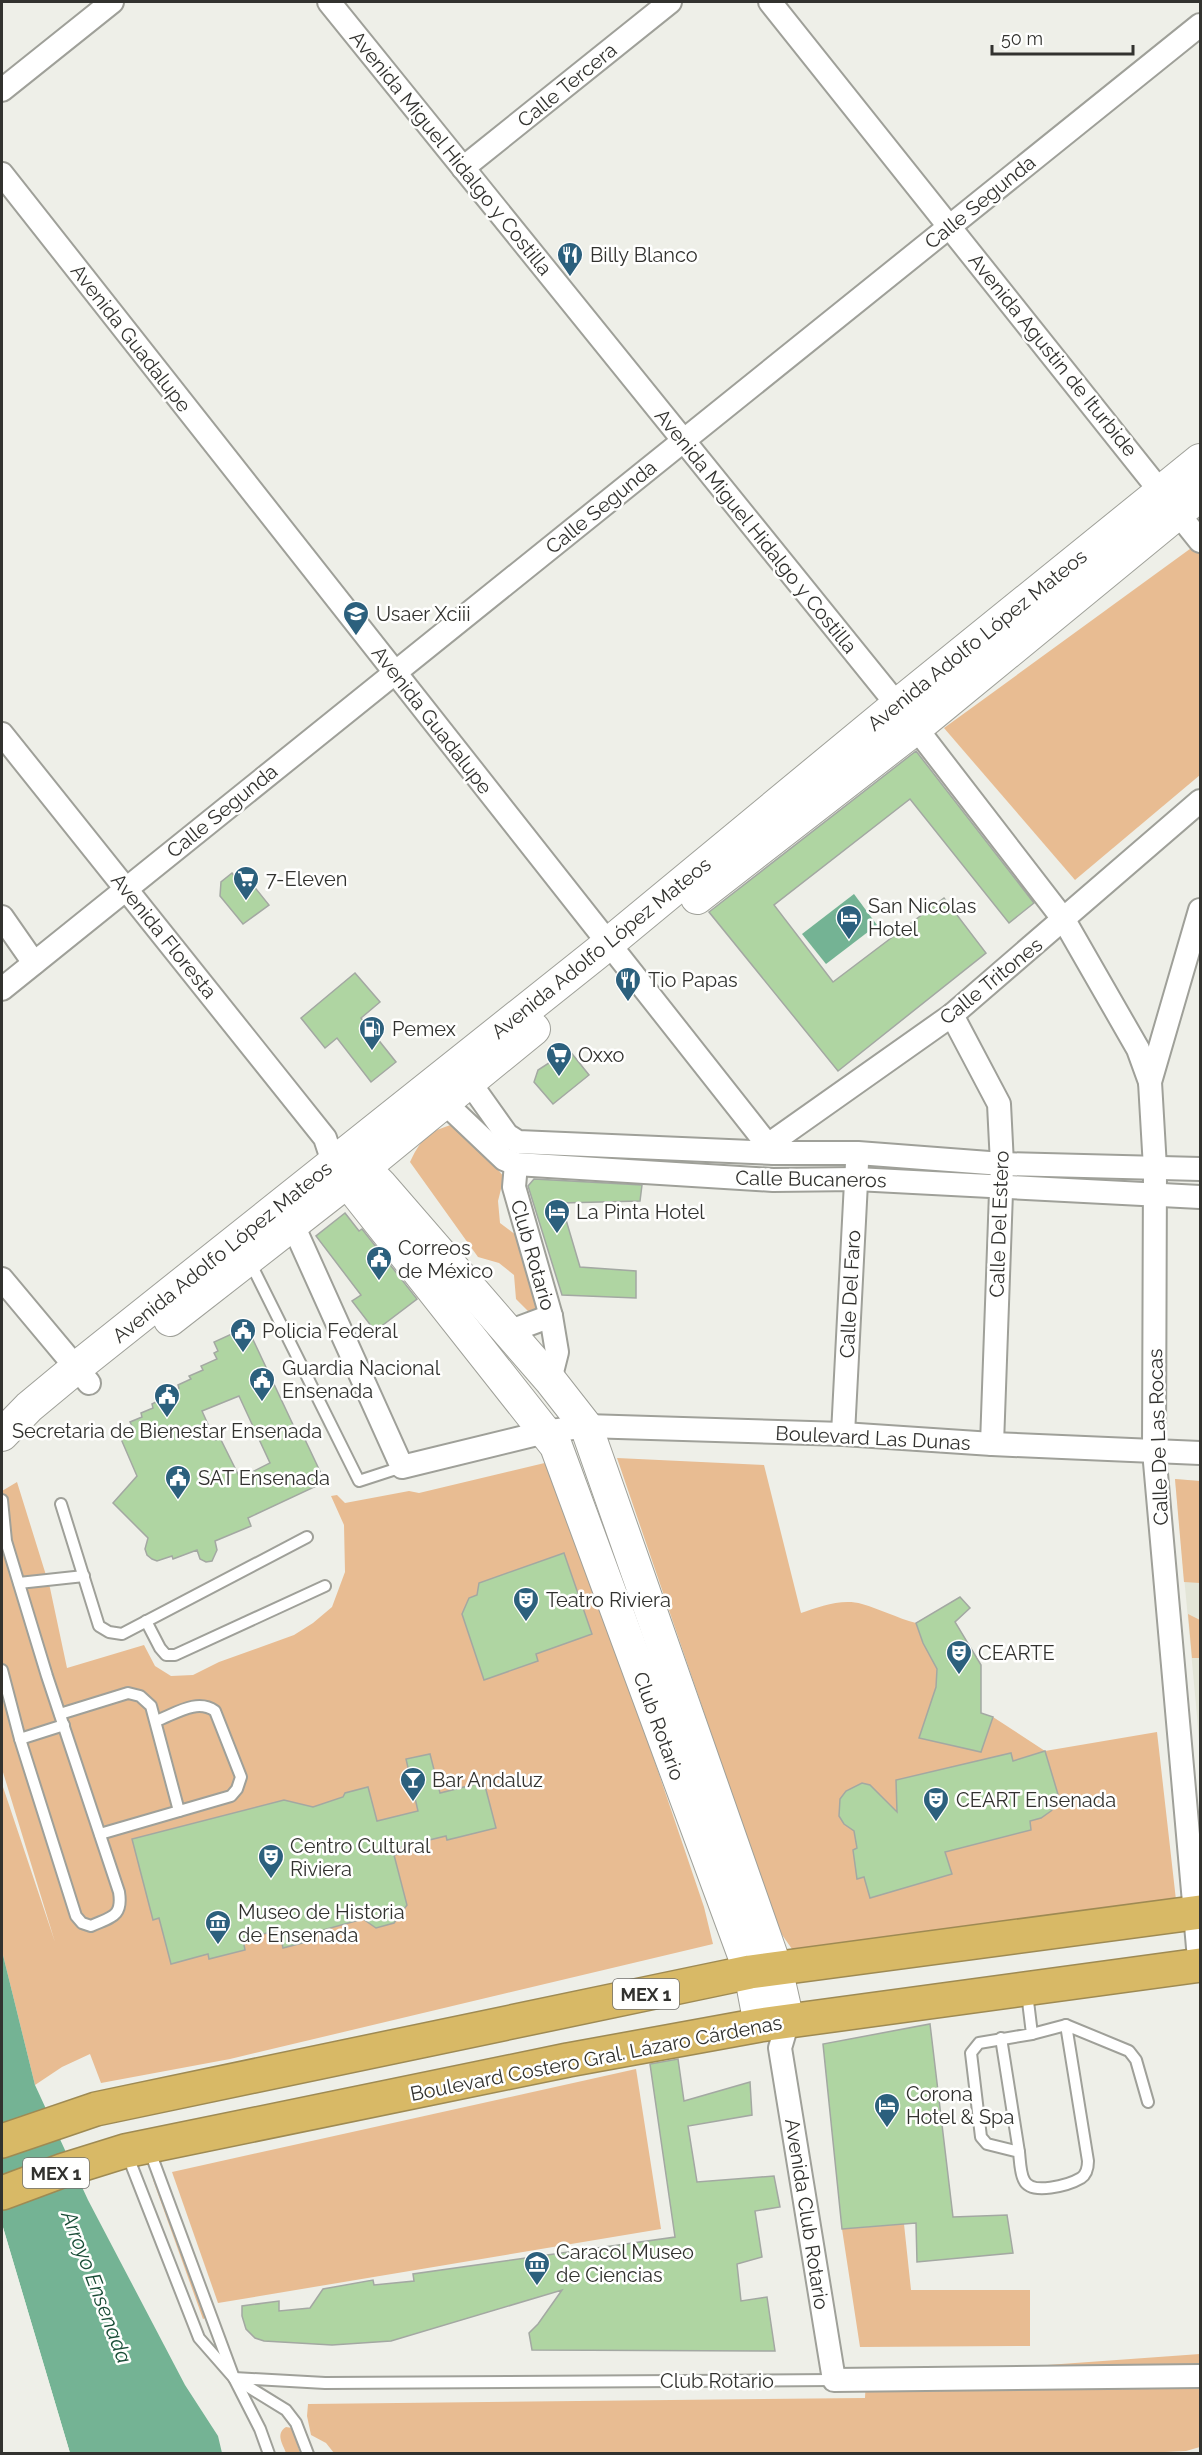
<svg xmlns="http://www.w3.org/2000/svg" width="1202" height="2455" font-family="Raleway,sans-serif">
<rect width="100%" height="100%" fill="#eeefe8"/>
<!-- built -->
<path fill="#e3e5d7" d="M1175,1479L1200,1481V1755L1197,1716Z"/>
<!-- green -->
<g fill="#e8bc92">
<path d="M1194,546L1200,554V775L1075,880L944,728Z"/>
<path d="M459,1122L504,1177L498,1201L500,1223L520,1238L542,1308L530,1313L516,1299L514,1275L499,1263L478,1257L410,1162C424,1133 430,1132 459,1122Z"/>
<path d="M617,1458L764,1465L801,1613C819,1607 842,1598 862,1604C880,1609 897,1618 916,1623L923,1643L937,1669L936,1687L919,1738L981,1750L993,1717L1045,1751L1157,1732L1176,1900L792,1949L778,1929Z"/>
<path d="M553,1461L704,1907L713,1944L230,2059L101,2083L90,2054L62,2067L35,2085L2,1951V1784L55,1942L2,1769V1491L17,1482L50,1588L67,1668L144,1645L155,1666L171,1676L193,1675L219,1662L294,1635L313,1623L332,1607L345,1572L344,1525L331,1496L337,1495L345,1503L409,1491L419,1493Z"/>
<path d="M1175,1479L1200,1481V1583L1184,1582Z"/>
<path d="M1188,1614L1200,1620V1658H1192Z"/>
<path d="M636,2069L661,2229L218,2303L172,2172Z"/>
<path d="M158,2178L208,2317L203,2319L153,2180Z"/>
<path d="M904,2224L911,2290H1030V2346L860,2347L842,2229Z"/>
<path d="M1200,2354V2447L1186,2451L1144,2453H334L326,2443L311,2435L307,2416L308,2404L865,2398L866,2378Z"/>
<path d="M286,2427L292,2428L300,2453H286C283,2444 275,2434 286,2427Z"/>
</g>
<!-- water -->
<g fill="#74b394">
<path d="M854,894L877,925L826,964L802,934Z"/>
<path d="M2,1951L35,2085L88,2200L185,2385L218,2436L222,2453H70L2,2224Z"/>
</g>
<!-- pier -->
<path fill="#eeefe8" d="M2,2224L5,2234L70,2453L67,2454L2,2233Z"/>
<!-- building -->
<g fill="#afd5a2" stroke="#a3a8a2" stroke-width="1.5" fill-rule="evenodd">
<path d="M916,751L1034,903L1009,923L910,799L774,905L833,982L944,898L986,953L838,1071L709,912Z"/>
<path d="M232,873L237,880L244,874L269,905L243,924L220,896L221,882Z"/>
<path d="M355,973L380,1002L361,1018L396,1062L371,1082L337,1038L325,1048L301,1018Z"/>
<path d="M569,1050L589,1075L553,1104L534,1082L538,1070Z"/>
<path d="M534,1179L642,1185L640,1201L561,1203L580,1267L636,1271V1298L562,1295L528,1186Z"/>
<path d="M345,1213L359,1231L362,1229L417,1299L375,1331L352,1301L361,1295L316,1236Z"/>
<path d="M247,1327L296,1431L300,1429L325,1482L248,1518L251,1526L215,1541L217,1550L212,1561L206,1562L200,1559L197,1550L173,1559L172,1556L157,1561L152,1559L147,1555L145,1549L148,1538L113,1503L137,1476L118,1432L132,1426L130,1422L142,1417L141,1413L153,1408L152,1404L166,1397L165,1394L179,1388L178,1385L191,1379L189,1376L203,1370L201,1366L217,1359L214,1353L218,1351L214,1342ZM239,1396L270,1463L240,1478L220,1438L215,1440L202,1411Z"/>
<path d="M564,1553L592,1634L536,1654L538,1661L484,1680L462,1614L469,1598L477,1595L479,1583Z"/>
<path d="M960,1597L970,1608L955,1622L981,1665V1713L993,1717L981,1752L919,1738L936,1687L937,1669L923,1643L916,1623Z"/>
<path d="M1045,1751L1060,1801L1051,1811L1041,1818L1030,1821L1031,1830L945,1852L952,1874L870,1898L864,1877L857,1879L853,1850L857,1848L854,1831L844,1824L839,1816L840,1799L846,1791L862,1783L870,1785L897,1812L896,1780L1011,1753L1013,1761Z"/>
<path d="M430,1754L440,1793L484,1782L496,1828L447,1840L446,1836L400,1847L402,1853L394,1855L407,1905L394,1923L376,1928L363,1919L312,1933L314,1940L283,1948L279,1930L243,1939L245,1950L209,1959L208,1954L171,1964L159,1918L153,1920L132,1839L284,1800L313,1807L343,1797L345,1793L368,1787L377,1821L418,1811L406,1759Z"/>
<path d="M930,2024L953,2217L1007,2215L1013,2253L917,2262L916,2223L842,2229L823,2044Z"/>
<path d="M678,2059L684,2101L750,2082L752,2115L688,2126L697,2182L774,2176L780,2207L755,2211L762,2257L737,2264L741,2301L767,2297L775,2351L532,2350L529,2333L538,2324L562,2290L391,2341L332,2345L264,2341L255,2338L246,2329L242,2316V2306L279,2301V2311L310,2308L323,2289L373,2280L374,2285L414,2281L413,2274L675,2237L650,2064Z"/>
</g>
<g fill="none" stroke-linecap="round" stroke-linejoin="round">
<defs>
<g id="lane">
<path d="M250,1262L359,1481L402,1467"/>
<path d="M2,1500L6,1541L47,1676L119,1892C123,1917 111,1917 91,1926L82,1923L76,1916L20,1739L2,1670"/>
<path d="M61,1504L99,1626L109,1632L122,1634L307,1537"/>
<path d="M19,1583L84,1576"/>
<path d="M146,1621L160,1648L166,1655H175L325,1586"/>
<path d="M60,1714L128,1693L140,1696L151,1706L179,1811"/>
<path d="M20,1739L64,1725"/>
<path d="M100,1834L231,1796L237,1789L241,1777L215,1711C197,1698 175,1714 156,1721"/>
<path d="M1027,1993L1032,2034L979,2043L971,2053L981,2137L987,2144L1019,2152C1020,2160 1020,2173 1024,2180C1031,2196 1069,2185 1081,2178C1087,2174 1088,2168 1088,2161L1066,2025L1129,2051L1136,2060L1148,2102"/>
<path d="M1032,2034L1066,2025"/>
<path d="M1001,2038L1019,2152"/>
<path d="M149,2149L234,2378L260,2429L269,2454"/>
<path d="M127,2154L199,2338L234,2378L286,2410L296,2423L308,2454"/>
<path d="M234,2378L325,2383L834,2380"/>
</g>
<g id="street">
<path d="M329,2L916,728L1064,920L1138,1049L1150,1082"/>
<path d="M770,2L1200,541"/>
<path d="M2,90L112,2"/>
<path d="M463,168L670,2"/>
<path d="M2,174L774,1153"/>
<path d="M2,734L325,1138L333,1162"/>
<path d="M1200,910L1150,1082L1155,1168L1154,1451L1200,1970"/>
<path d="M2,917L34,963"/>
<path d="M2,989L1200,25"/>
<path d="M952,1015L999,1104L1002,1164L992,1444"/>
<path d="M470,1083L507,1135L518,1142L774,1153H858L1002,1164L1200,1169"/>
<path d="M445,1103L504,1159L516,1164L773,1180L856,1179L1200,1197"/>
<path d="M768,1145L952,1015L1200,801"/>
<path d="M516,1164L514,1187L551,1316L557,1352L550,1380"/>
<path d="M293,1225L402,1467L545,1432L586,1426L843,1434L992,1444L1200,1453"/>
<path d="M2,1279L89,1383"/>
<path d="M508,1332L551,1316"/>
<path d="M843,1434L857,1163"/>
<path d="M788,2021L780,2048L834,2380L1200,2376"/>
</g>
<g id="secondary">
<path d="M697,898L916,728L1200,495"/>
<path d="M350,1154L380,1184L550,1380L586,1426L776,1968L788,2021"/>
<path d="M335,1166L556,1446L750,1972L760,2025"/>
<path d="M170,1320L348,1181L534,1029"/>
<path d="M2,1435L29,1407L76,1368L597,953L897,705L1200,460"/>
</g>
<g id="highway">
<path d="M2,2141L96,2109L750,1972L1200,1912"/>
<path d="M2,2193L64,2170L125,2151L568,2060L760,2025L1200,1965"/>
</g>
</defs>
<!-- lane casing -->
<use href="#lane" stroke="#9fa099" stroke-width="14"/>
<!-- street casing -->
<use href="#street" stroke="#9fa099" stroke-width="26"/>
<!-- secondary casing -->
<use href="#secondary" stroke="#9fa099" stroke-width="34"/>
<!-- highway casing -->
<use href="#highway" stroke="#9e8a53" stroke-width="36"/>
<!-- lane -->
<use href="#lane" stroke="#fff" stroke-width="10"/>
<!-- street -->
<use href="#street" stroke="#fff" stroke-width="22"/>
<!-- secondary -->
<use href="#secondary" stroke="#fff" stroke-width="32"/>
<!-- highway -->
<use href="#highway" stroke="#d8b966" stroke-width="33"/>
</g>
<!-- icons -->
<defs>
<symbol id="restaurant-pin" viewBox="-11 -11 22 30"><path d="M0 17L-7.5 6A9.5 9.5 0 1 1 7.5 6Z" fill="#2c607d" stroke="#fffffe"/><path d="M-5-6h1v4h1v-4h1v4h1v-4h1v5L-1.5 .5V6h-2V.5L-5-1ZM5-6V6H3V1.5H1.5Q1.5-4 5-6Z" fill="#fff"/></symbol>
<symbol id="school-pin" viewBox="-11 -11 22 30"><path d="M0 17L-7.5 6A9.5 9.5 0 1 1 7.5 6Z" fill="#2c607d" stroke="#fffffe"/><path d="M0-5L7-2L0 1L-7-2ZM-4 1L0 2.5L4 1V4Q0 6-4 4Z" fill="#fff"/></symbol>
<symbol id="supermarket-pin" viewBox="-11 -11 22 30"><path d="M0 17L-7.5 6A9.5 9.5 0 1 1 7.5 6Z" fill="#2c607d" stroke="#fffffe"/><path d="M-6-5.5h2.5l.6 2H6L4.5 2H-2.5L-4.4-4H-6ZM-1.5 3.2a1.3 1.3 0 1 0 .1 0ZM3 3.2a1.3 1.3 0 1 0 .1 0Z" fill="#fff"/></symbol>
<symbol id="hotel-pin" viewBox="-11 -11 22 30"><path d="M0 17L-7.5 6A9.5 9.5 0 1 1 7.5 6Z" fill="#2c607d" stroke="#fffffe"/><path d="M-6-4.5h1.5V1H6V5H4.5V3h-9V5H-6ZM-4 0a1.8 1.8 0 1 1 3.6 0ZM.5 0V-2.5h3Q6-2.5 6 0Z" fill="#fff"/></symbol>
<symbol id="fuel-pin" viewBox="-11 -11 22 30"><path d="M0 17L-7.5 6A9.5 9.5 0 1 1 7.5 6Z" fill="#2c607d" stroke="#fffffe"/><path d="M-5.5-6h7V0h2V4h1.3V-2.5L3-4.5l.8-.8L6-3V5H2.5V1h-1V6h-7ZM-4.2-4.7v3.2H.2V-4.7Z" fill="#fff"/></symbol>
<symbol id="civic-pin" viewBox="-11 -11 22 30"><path d="M0 17L-7.5 6A9.5 9.5 0 1 1 7.5 6Z" fill="#2c607d" stroke="#fffffe"/><path d="M-.6-6.5H3V-4.5H.6V-3L4-1V1h2V6H-6V1h2V-1L-.6-3ZM-1.2 2.5V6h2.4V2.5Z" fill="#fff"/></symbol>
<symbol id="theatre-pin" viewBox="-11 -11 22 30"><path d="M0 17L-7.5 6A9.5 9.5 0 1 1 7.5 6Z" fill="#2c607d" stroke="#fffffe"/><path d="M-5-5.5Q0-4 5-5.5V0Q5 5 0 6Q-5 5-5 0ZM-3.3-2.5H-1v1.5H-3.3ZM1-2.5H3.3v1.5H1ZM-2.8 1Q0 5.5 2.8 1Z" fill="#fff"/></symbol>
<symbol id="bar-pin" viewBox="-11 -11 22 30"><path d="M0 17L-7.5 6A9.5 9.5 0 1 1 7.5 6Z" fill="#2c607d" stroke="#fffffe"/><path d="M-6-5H6L.8 .8V4.5H3.5V6h-7V4.5H-.8V.8Z" fill="#fff"/></symbol>
<symbol id="museum-pin" viewBox="-11 -11 22 30"><path d="M0 17L-7.5 6A9.5 9.5 0 1 1 7.5 6Z" fill="#2c607d" stroke="#fffffe"/><path d="M0-6L6-3V-2H-6V-3ZM-5-1h2V3h-2ZM-1-1h2V3h-2ZM3-1h2V3H3ZM-6 4H6V6H-6Z" fill="#fff"/></symbol>
</defs>
<g fill-rule="evenodd">
<use href="#restaurant-pin" x="555" y="240" width="30" height="40"/>
<use href="#school-pin" x="341" y="599" width="30" height="40"/>
<use href="#supermarket-pin" x="231" y="864" width="30" height="40"/>
<use href="#hotel-pin" x="834" y="903" width="30" height="40"/>
<use href="#restaurant-pin" x="613" y="965" width="30" height="40"/>
<use href="#fuel-pin" x="357" y="1014" width="30" height="40"/>
<use href="#supermarket-pin" x="544" y="1040" width="30" height="40"/>
<use href="#hotel-pin" x="542" y="1197" width="30" height="40"/>
<use href="#civic-pin" x="364" y="1244" width="30" height="40"/>
<use href="#civic-pin" x="228" y="1316" width="30" height="40"/>
<use href="#civic-pin" x="247" y="1365" width="30" height="40"/>
<use href="#civic-pin" x="152" y="1381" width="30" height="40"/>
<use href="#civic-pin" x="163" y="1463" width="30" height="40"/>
<use href="#theatre-pin" x="511" y="1585" width="30" height="40"/>
<use href="#theatre-pin" x="944" y="1638" width="30" height="40"/>
<use href="#bar-pin" x="398" y="1765" width="30" height="40"/>
<use href="#theatre-pin" x="921" y="1785" width="30" height="40"/>
<use href="#theatre-pin" x="256" y="1842" width="30" height="40"/>
<use href="#museum-pin" x="203" y="1908" width="30" height="40"/>
<use href="#hotel-pin" x="872" y="2091" width="30" height="40"/>
<use href="#museum-pin" x="522" y="2249" width="30" height="40"/>
</g>
<g text-anchor="middle" dominant-baseline="central" stroke-width="5" stroke-linejoin="round" paint-order="stroke">
<!-- shield labels -->
<g fill="#fffffe" stroke="#70706d" stroke-width="1.5">
<rect x="613" y="1979" width="66" height="30" rx="4.5"/>
<rect x="23" y="2158" width="66" height="30" rx="4.5"/>
</g>
<g font-size="18" font-weight="bold" fill="#32322f">
<text x="646" y="1994">MEX 1</text>
<text x="56" y="2173">MEX 1</text>
</g>
<!-- street labels -->
<g font-size="20" fill="#32322f" stroke="#fffffe">
<text transform="translate(567 85) rotate(-39)">Calle Tercera</text>
<text transform="translate(451 153) rotate(51)">Avenida Miguel Hidalgo y Costilla</text>
<text transform="translate(980 202) rotate(-39)">Calle Segunda</text>
<text transform="translate(131 338) rotate(52)">Avenida Guadalupe</text>
<text transform="translate(1053 355) rotate(51)">Avenida Agustin de Iturbide</text>
<text transform="translate(601 507) rotate(-39)">Calle Segunda</text>
<text transform="translate(756 531) rotate(51)">Avenida Miguel Hidalgo y Costilla</text>
<text transform="translate(977 640) rotate(-39)">Avenida Adolfo López Mateos</text>
<text transform="translate(432 720) rotate(52)">Avenida Guadalupe</text>
<text transform="translate(222 811) rotate(-39)">Calle Segunda</text>
<text transform="translate(164 936) rotate(51)">Avenida Floresta</text>
<text transform="translate(601 948) rotate(-39)">Avenida Adolfo López Mateos</text>
<text transform="translate(991 981) rotate(-39)">Calle Tritones</text>
<text transform="translate(811 1179) rotate(1)">Calle Bucaneros</text>
<text transform="translate(999 1224) rotate(-88)">Calle Del Estero</text>
<text transform="translate(222 1252) rotate(-39)">Avenida Adolfo López Mateos</text>
<text transform="translate(533 1255) rotate(74)">Club Rotario</text>
<text transform="translate(850 1294) rotate(-87)">Calle Del Faro</text>
<text transform="translate(1158 1437) rotate(-92)">Calle De Las Rocas</text>
<text transform="translate(873 1438) rotate(3)">Boulevard Las Dunas</text>
<text transform="translate(659 1726) rotate(70)">Club Rotario</text>
<text transform="translate(596 2058) rotate(-11)">Boulevard Costero Gral. Lázaro Cárdenas</text>
<text transform="translate(807 2214) rotate(81)">Avenida Club Rotario</text>
<text x="717" y="2381">Club Rotario</text>
</g>
<!-- poi labels -->
<g font-size="20" fill="#32322f" stroke="#fffffe" text-anchor="start">
<text x="590" y="255">Billy Blanco</text>
<text x="376" y="614">Usaer Xciii</text>
<text x="266" y="879">7-Eleven</text>
<text x="868" y="906">San Nicolas<tspan x="868" dy="23">Hotel</tspan></text>
<text x="648" y="980">Tio Papas</text>
<text x="392" y="1029">Pemex</text>
<text x="578" y="1055">Oxxo</text>
<text x="576" y="1212">La Pinta Hotel</text>
<text x="398" y="1248">Correos<tspan x="398" dy="23">de México</tspan></text>
<text x="262" y="1331">Policia Federal</text>
<text x="282" y="1368">Guardia Nacional<tspan x="282" dy="23">Ensenada</tspan></text>
<text x="167" y="1431" text-anchor="middle">Secretaria de Bienestar Ensenada</text>
<text x="198" y="1478">SAT Ensenada</text>
<text x="546" y="1600">Teatro Riviera</text>
<text x="978" y="1653">CEARTE</text>
<text x="432" y="1780">Bar Andaluz</text>
<text x="956" y="1800">CEART Ensenada</text>
<text x="290" y="1846">Centro Cultural<tspan x="290" dy="23">Riviera</tspan></text>
<text x="238" y="1912">Museo de Historia<tspan x="238" dy="23">de Ensenada</tspan></text>
<text x="906" y="2094">Corona<tspan x="906" dy="23">Hotel &amp; Spa</tspan></text>
<text x="556" y="2252">Caracol Museo<tspan x="556" dy="23">de Ciencias</tspan></text>
</g>
<!-- water labels -->
<g font-size="21" font-style="italic" fill="#1a4d37" stroke="#fffffe">
<text transform="translate(97 2287) rotate(69)">Arroyo Ensenada</text>
</g>
</g>
<!-- border -->
<rect width="1202" height="2455" fill="none" stroke="#32322f" stroke-width="6"/>
<!-- scale -->
<path d="M992 45v9h141v-9" fill="none" stroke="#32322f" stroke-width="3"/>
<text x="1001" y="45" font-size="18" fill="#32322f" stroke="#fffffe" stroke-width="4.5" paint-order="stroke">50 m</text>
</svg>
